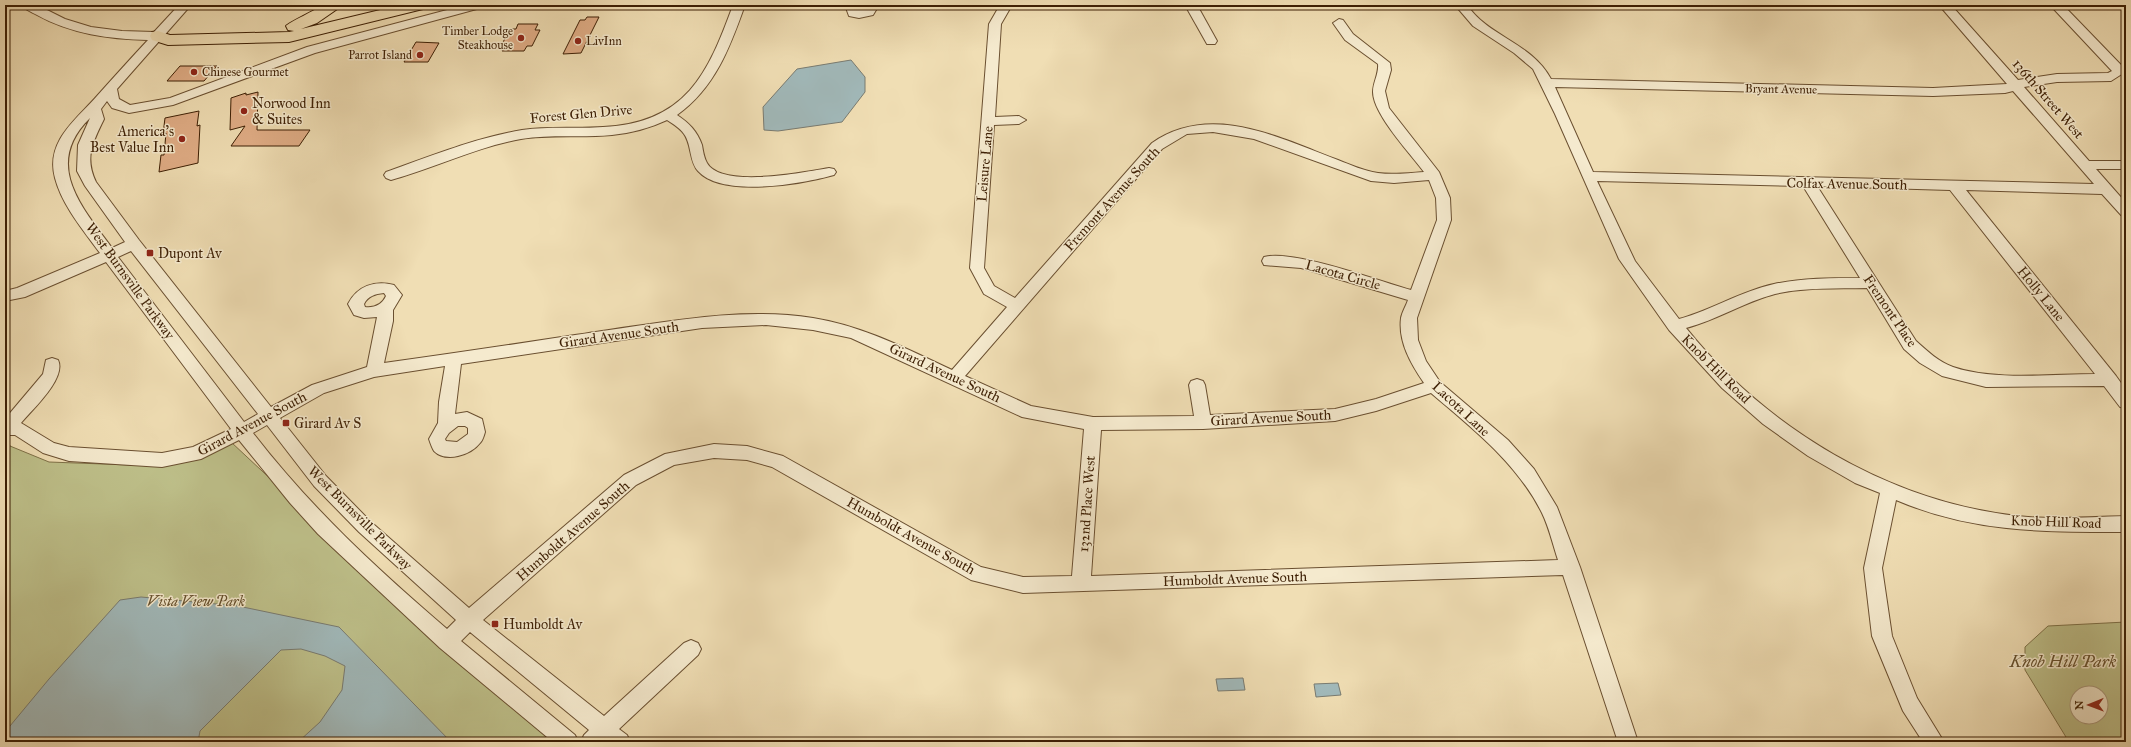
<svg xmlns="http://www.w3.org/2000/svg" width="2131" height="747" font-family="'IM FELL Great Primer',serif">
<rect width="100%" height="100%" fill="#f0deb4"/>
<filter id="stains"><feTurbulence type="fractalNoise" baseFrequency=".005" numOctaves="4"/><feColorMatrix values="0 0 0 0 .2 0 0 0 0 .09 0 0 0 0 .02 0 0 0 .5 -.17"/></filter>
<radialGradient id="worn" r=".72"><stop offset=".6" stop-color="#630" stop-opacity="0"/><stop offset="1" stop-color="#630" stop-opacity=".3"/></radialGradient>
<!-- green -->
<g fill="#bec08a" stroke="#7e7047" fill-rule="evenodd">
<path d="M231,442L552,742H5V444H9L10,446L49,462L157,466Z"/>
<path d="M2126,622V742H2069L2025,670V647L2048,626ZM2077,693H2101V717H2077Z"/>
</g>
<!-- water -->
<g fill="#a1b9ba" stroke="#797b71">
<path d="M851,60L865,77V92L842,122L778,131L764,130L763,107L797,69Z"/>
<path d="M141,597L238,606L339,627L451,742H298L320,722L342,690L345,666L325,656L301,649L281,650L200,731L198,742H5V732L49,679L120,600Z"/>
<path d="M1243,678L1245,690L1218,691L1216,679Z"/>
<path d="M1338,683L1341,695L1316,697L1314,684Z"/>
</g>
<!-- building -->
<g fill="#e0ad86" stroke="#3d1f04">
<path d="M587,17H599L581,53L563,54L580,20H585Z"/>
<path d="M518,24H538L535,30H540L532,46H527L524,51H502L505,46H501L510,29H516Z"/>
<path d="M416,42L439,43L428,62H404Z"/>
<path d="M180,66H217L204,81H167Z"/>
<path d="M258,92L257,130H310L299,146H231L245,126L230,130L231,98L246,93V95Z"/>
<path d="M199,111L197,126L200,125L198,163L159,172L161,155H164L166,133L163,134L165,118Z"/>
</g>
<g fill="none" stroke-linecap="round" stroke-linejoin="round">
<defs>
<g id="minor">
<path d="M22,5H37L65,19L91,27L122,31L154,32L179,5H191L117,89L119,99L130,105L170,98L307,47L466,5H486L484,7L315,53L173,105L129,113L112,108L107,101L101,109L104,119C93,142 84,157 96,182L139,240L271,407L312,385L367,367L377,317L364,318L354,315L348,304C357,286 375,280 394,285L402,295L393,310V321L384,363C457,353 529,342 602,331C672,321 743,307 813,318C863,326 907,349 952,370L1007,307L984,294L970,268L989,24L1000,5H1012L1001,24L995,117L1019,116L1026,120L1019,124L994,125L984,268L994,286L1015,298L1152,143C1211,102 1279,138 1338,160C1351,165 1364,171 1378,173C1393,175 1409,173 1424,172C1410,153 1373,114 1373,92C1373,82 1379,74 1378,64L1345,40L1333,23L1339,19L1343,20L1353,34L1390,63L1391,70L1385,91L1389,108L1439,172L1450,198L1451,220L1417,318L1418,340L1426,361L1440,382L1508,440L1534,469L1557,507L1580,567L1638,742H1618L1563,575L1023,593L971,580L772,467L747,460L714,458L674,465L636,485L483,620L604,716L684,643L691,640L698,643L701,649L698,655L619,729L627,735L630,742H581L584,735L589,730L470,632L461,641L575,735L578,742H553L440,648L318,534L290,503L239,440L201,459L162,467L69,461L43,453L15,435H5V419L43,374L46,360L52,358L58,360C67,378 32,410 21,423L54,443L69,447L162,453L193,447L231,429L106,262L25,297L5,301V291L17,288L100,253C83,230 62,205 55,178C45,141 77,119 97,96C114,77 131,58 148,40C109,39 71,34 37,15C32,12 25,10 22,5ZM90,118L78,145L77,171L85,186L125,242L112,248C81,206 43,164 90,118ZM1213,132L1254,139L1371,181L1394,183L1429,180L1436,198L1437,220L1411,290C1379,281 1293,249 1264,257L1262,261L1264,265L1301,268L1408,300C1406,306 1402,312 1401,318C1398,342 1411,364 1424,383L1376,399L1335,409L1210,415L1205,385L1203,381L1197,379L1191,381L1189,385L1194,416L1093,417L1031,406L965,376L1162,149L1187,134ZM131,251L258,414L244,422L241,418L118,257ZM384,293L386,296C382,305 374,308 365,307L364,304C368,296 375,294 384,293ZM766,325L813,330L851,338L1022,417L1084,429L1072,576L1023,577L981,567L783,456L747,446L714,444L665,454L624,475L469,608L371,522L326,476L280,418L324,393L374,377L445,366L439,402L438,423L429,439C430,442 432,448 434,451C446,463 471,455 480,443C483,440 484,435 485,432L482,419L467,412L455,414L461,364L702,328ZM1431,393C1473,429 1517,463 1542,513C1549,527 1553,545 1558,560L1091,576L1101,430L1203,429L1335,421L1376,411ZM267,425L314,486L359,532L456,620L447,629C375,567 311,508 253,433ZM458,426H465L468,428V434L457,442L446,441L445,439L449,433Z"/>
<path d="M733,5H745C730,47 715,88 677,115C689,123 697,131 702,145C703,151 704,158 707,163C722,189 804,172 829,168L834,169L836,172L834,175C802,184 722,198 698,171C689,161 692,145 684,134C680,128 673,124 667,120C650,128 631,133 612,135C582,138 551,134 521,139C476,147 435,168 391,180L386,178L384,175L386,172C431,156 475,138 522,130C549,126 576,129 603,127C686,123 708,74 733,5Z"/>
<path d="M845,5H857L859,10L865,9L867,5H879L873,15L859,18L849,16Z"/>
<path d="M1185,5H1197L1217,41L1215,44H1207Z"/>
<path d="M1455,5H1467C1490,38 1531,42 1551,79L1933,88L2007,84L1939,5H1951L2018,80L2057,74L2108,73L2112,71L2050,5H2063L2122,66L2125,72L2111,81L2057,82L2024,87L2089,161H2126V169H2096L2126,203V217L2121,215L2102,194L1966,190L2116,376L2126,390V408L2120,407L2104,386L1986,387L1942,376L1920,363L1904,349L1867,288C1836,289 1805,287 1775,294C1744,302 1717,320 1686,328C1767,429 1888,501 2017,516C2053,520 2090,517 2126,516V532C2045,532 1973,533 1896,500L1882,568L1892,636L1917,698L1944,742H1923L1903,711L1872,636L1864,568L1880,493L1855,483L1808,456L1763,424L1722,388L1669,330L1619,259L1555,114L1533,69L1514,53L1473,26ZM1555,87L1933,96L2005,93L2013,91L2094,184L1593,172ZM1597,181L1803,186L1860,278C1831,278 1802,278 1774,284C1741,291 1712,310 1679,319L1635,261ZM1817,186L1950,190L2095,374C2051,374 1994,381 1953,367C1939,362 1927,351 1916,341Z"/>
</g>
<path id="highway" d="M324,5H343L317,23L301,29L401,5H429L427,8L289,42L168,45L152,40L150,36L152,32L158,31L170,35L289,32L294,31L288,30L286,26C288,23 317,9 324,5Z"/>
</defs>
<!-- minor casing -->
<use href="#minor" stroke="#6a4f30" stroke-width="2"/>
<!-- highway casing -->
<use href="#highway" stroke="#3d1f04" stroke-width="2"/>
<!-- minor -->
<use href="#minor" fill="#f5eace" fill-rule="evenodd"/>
<!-- highway -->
<use href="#highway" fill="#f0deb4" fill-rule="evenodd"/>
</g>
<!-- markers -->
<g fill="#8f2418" stroke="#f5eace" stroke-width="1.5">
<circle cx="521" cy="38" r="4"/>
<circle cx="578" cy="41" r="4"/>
<circle cx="420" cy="55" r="4"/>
<circle cx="194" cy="72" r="4"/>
<circle cx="244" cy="111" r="4"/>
<circle cx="182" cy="139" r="4"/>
<rect x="146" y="249" width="8" height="8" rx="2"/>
<rect x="282" y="419" width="8" height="8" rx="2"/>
<rect x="491" y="620" width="8" height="8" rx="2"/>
</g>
<g text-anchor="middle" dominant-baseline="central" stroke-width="3" stroke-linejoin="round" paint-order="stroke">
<!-- far-poi labels -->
<g font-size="12" fill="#3d1f04" stroke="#f5eace" text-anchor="end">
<text x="513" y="31">Timber Lodge<tspan x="513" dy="14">Steakhouse</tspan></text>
<text x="586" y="41" text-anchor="start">LivInn</text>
<text x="412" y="55">Parrot Island</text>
<text x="202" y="72" text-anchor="start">Chinese Gourmet</text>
</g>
<!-- far-street labels -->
<g font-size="12" fill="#3d1f04" stroke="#f5eace">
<text transform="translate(1781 89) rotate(1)">Bryant Avenue</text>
</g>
<!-- street labels -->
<g font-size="14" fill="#3d1f04" stroke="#f5eace">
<text transform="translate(2048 99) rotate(49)">136th Street West</text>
<text transform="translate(581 114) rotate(-5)">Forest Glen Drive</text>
<text transform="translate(985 164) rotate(-85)">Leisure Lane</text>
<text transform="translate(1847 184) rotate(1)">Colfax Avenue South</text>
<text transform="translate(1112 199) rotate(-48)">Fremont Avenue South</text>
<text transform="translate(1343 275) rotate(16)">Lacota Circle</text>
<text transform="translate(130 281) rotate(54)">West Burnsville Parkway</text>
<text transform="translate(2041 294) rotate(51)">Holly Lane</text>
<text transform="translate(1890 311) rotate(56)">Fremont Place</text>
<text transform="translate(619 335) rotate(-8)">Girard Avenue South</text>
<text transform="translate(1716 369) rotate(45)">Knob Hill Road</text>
<text transform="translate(945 373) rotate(25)">Girard Avenue South</text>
<text transform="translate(1461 409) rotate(43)">Lacota Lane</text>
<text transform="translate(1271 418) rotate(-3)">Girard Avenue South</text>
<text transform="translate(252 424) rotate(-28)">Girard Avenue South</text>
<text transform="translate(1087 504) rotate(-86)">132nd Place West</text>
<text transform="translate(360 518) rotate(45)">West Burnsville Parkway</text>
<text transform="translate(2056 522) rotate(2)">Knob Hill Road</text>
<text transform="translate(573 531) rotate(-41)">Humboldt Avenue South</text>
<text transform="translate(911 536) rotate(29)">Humboldt Avenue South</text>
<text transform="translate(1235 579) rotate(-2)">Humboldt Avenue South</text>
</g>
<!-- poi labels -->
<g font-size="14" fill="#3d1f04" stroke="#f5eace" text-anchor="start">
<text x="252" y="103">Norwood Inn<tspan x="252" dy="16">&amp; Suites</tspan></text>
<text x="174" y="131" text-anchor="end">America's<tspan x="174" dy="16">Best Value Inn</tspan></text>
<text x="158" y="253">Dupont Av</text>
<text x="294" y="423">Girard Av S</text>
<text x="503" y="624">Humboldt Av</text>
</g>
<!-- park labels -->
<g font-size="14" font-style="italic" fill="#644f2c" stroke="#f5eace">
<text x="196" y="601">Vista View Park</text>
</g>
<!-- near-park labels -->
<g font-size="17" font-style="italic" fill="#644f2c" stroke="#f5eace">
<text x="2063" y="661">Knob Hill Park</text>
</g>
</g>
<!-- margin -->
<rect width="2131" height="747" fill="none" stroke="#f0deb4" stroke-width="20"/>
<rect x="6" y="6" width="2119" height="735" fill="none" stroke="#3d1f04" stroke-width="2"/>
<rect x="10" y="10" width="2111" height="727" fill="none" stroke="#3d1f04"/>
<!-- north arrow -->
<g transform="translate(2089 705) rotate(269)"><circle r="19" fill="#f5eace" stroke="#ab997d"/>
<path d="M0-3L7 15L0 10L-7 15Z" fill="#8f2418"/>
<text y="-6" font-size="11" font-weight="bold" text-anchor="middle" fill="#3d1f04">N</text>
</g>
<rect width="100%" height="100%" filter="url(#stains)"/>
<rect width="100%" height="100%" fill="url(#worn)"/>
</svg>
